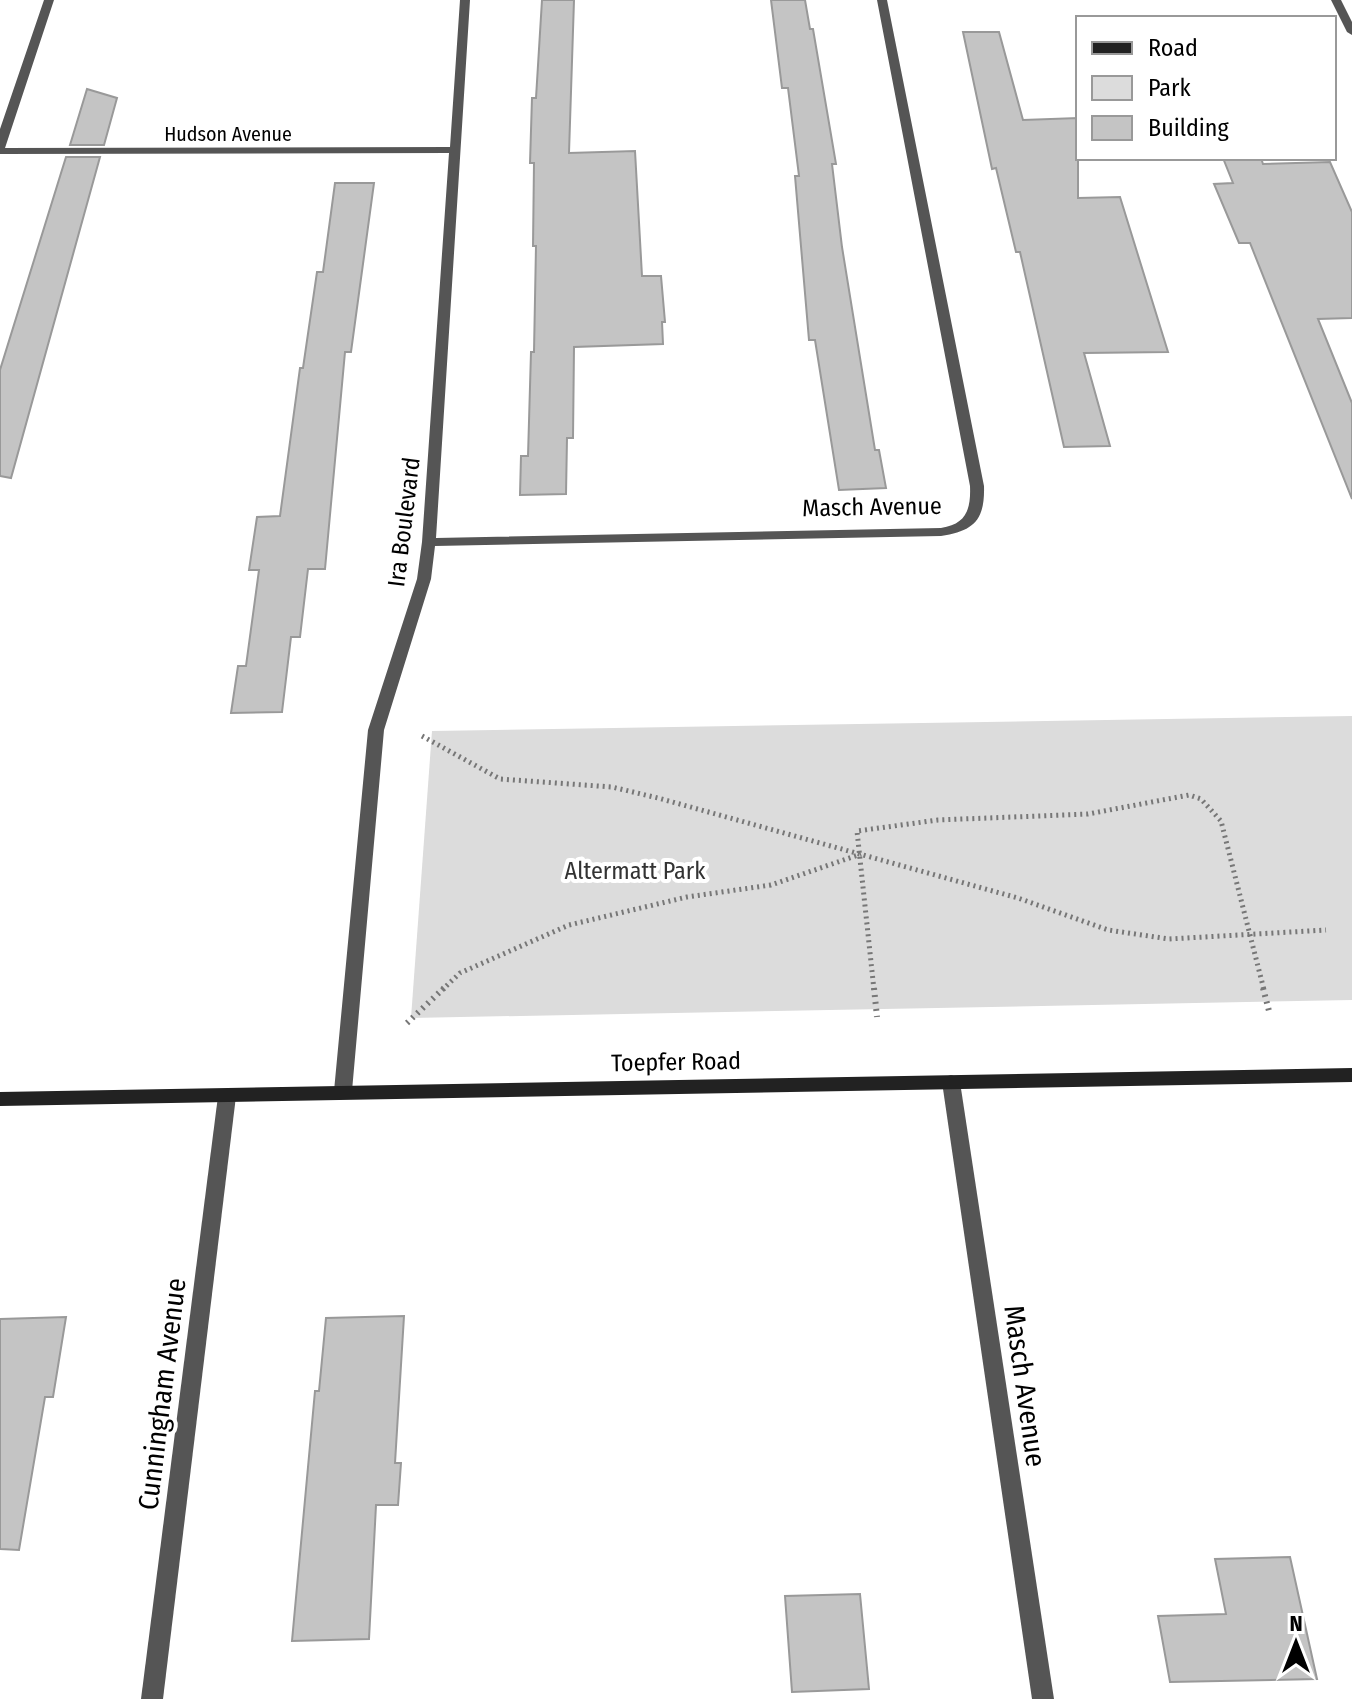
<svg xmlns="http://www.w3.org/2000/svg" width="1352" height="1699" font-family="'Fira Sans Condensed',sans-serif">
<rect width="100%" height="100%" fill="#fff"/>
<!-- green -->
<path fill="#dcdcdc" d="M1352,716V1000L411,1018L432,731Z"/>
<!-- building -->
<g fill="#c4c4c4" stroke="#999" stroke-width="2">
<path d="M542,0H574L569,153L635,151L642,276H661L665,322H662L663,344L574,347L573,438H567L566,494L520,495L521,456H528L531,352H534L536,246H533L534,163H530L532,98H536Z"/>
<path d="M771,0H805L810,29H813L836,164H832L842,247L875,450H879L886,488L839,490L815,340H809L795,176H799L788,88H782Z"/>
<path d="M963,32H999L1023,120L1078,118V198L1120,197L1168,352L1084,353L1110,446L1064,447L1020,252H1016L996,168L992,169Z"/>
<path d="M87,89L117,98L104,145H70Z"/>
<path d="M66,157H100L11,478L0,476V370Z"/>
<path d="M1223,158H1261L1263,164L1330,162L1352,212V318L1318,319L1352,403V499L1250,243H1239L1214,184L1233,183Z"/>
<path d="M335,183H374L351,352H345L325,569H308L300,637H291L282,712L231,713L238,666H246L259,570H249L257,517L280,516L300,368H303L317,272H323Z"/>
<path d="M404,1316L395,1463H401L398,1505H376L369,1639L292,1641L315,1391H319L326,1318Z"/>
<path d="M66,1317L53,1397H45L19,1550L0,1549V1319Z"/>
<path d="M1290,1557L1317,1679L1170,1682L1158,1616L1226,1614L1215,1559Z"/>
<path d="M860,1594L869,1689L792,1692L785,1596Z"/>
</g>
<g fill="none" stroke-linecap="round" stroke-linejoin="round">
<!-- path-far1 -->
<g stroke="#777" stroke-width="5" stroke-dasharray="2 4" stroke-linecap="butt">
<path d="M422,736L500,779L612,787L658,798L1018,898L1108,930L1169,939L1326,930"/>
<path d="M442,990L460,973L569,925L687,897L771,885L861,854"/>
<path d="M874,990L857,831L938,820L1088,814L1189,795L1201,799L1221,821L1264,990"/>
</g>
<!-- path -->
<g stroke="#777" stroke-width="6" stroke-dasharray="2 5" stroke-linecap="butt">
<path d="M874,988L877,1017"/>
<path d="M1263,988L1269,1011"/>
<path d="M407,1023L444,988"/>
</g>
<!-- street -->
<g fill="#555" fill-rule="evenodd">
<path d="M44,0H54L5,148L450,147L460,0H470L436,538L941,528C966,524 971,510 970,486L877,0H887L984,486C985,520 974,531 941,536L435,546L431,579L384,730L352,1091L349,1096L343,1098L337,1096L334,1091L368,730L417,579L422,542L449,153L0,154V129Z"/>
<path d="M1331,0H1341L1352,22V35L1347,32Z"/>
<path d="M951,1075L957,1077L960,1082L1054,1699H1032L942,1082L945,1077Z"/>
<path d="M227,1089L233,1091L236,1096L163,1699H141L218,1096L221,1091Z"/>
</g>
<!-- secondary -->
<path fill="#222" fill-rule="evenodd" d="M1352,1068V1082L0,1106V1092Z"/>
</g>
<g text-anchor="middle" dominant-baseline="central" stroke-width="8" stroke-linejoin="round" paint-order="stroke">
<!-- far-street labels -->
<g font-size="20" fill="#000" stroke="#fff">
<text x="228" y="134">Hudson Avenue</text>
</g>
<!-- street labels -->
<g font-size="24" fill="#000" stroke="#fff">
<text transform="translate(872 507) rotate(-1)">Masch Avenue</text>
<text transform="translate(404 522) rotate(-83)">Ira Boulevard</text>
<text transform="translate(676 1062) rotate(-1)">Toepfer Road</text>
</g>
<!-- park labels -->
<g font-size="24" fill="#333" stroke="#fff">
<text x="635" y="871">Altermatt Park</text>
</g>
<!-- near-street labels -->
<g font-size="28" fill="#000" stroke="#fff">
<text transform="translate(1025 1386) rotate(82)">Masch Avenue</text>
<text transform="translate(162 1394) rotate(-83)">Cunningham Avenue</text>
</g>
</g>
<!-- legend -->
<rect x="1076" y="16" width="260" height="144" fill="#ffffff" stroke="#999999" stroke-width="2"/>
<rect x="1092" y="42" width="40" height="12" fill="#222222" stroke="#999999" stroke-width="2"/>
<text x="1148" y="56" font-size="24" fill="#000000">Road</text>
<rect x="1092" y="76" width="40" height="24" fill="#dcdcdc" stroke="#999999" stroke-width="2"/>
<text x="1148" y="96" font-size="24" fill="#000000">Park</text>
<rect x="1092" y="116" width="40" height="24" fill="#c4c4c4" stroke="#999999" stroke-width="2"/>
<text x="1148" y="136" font-size="24" fill="#000000">Building</text>
<!-- north arrow -->
<g transform="translate(1296 1643)" stroke="#ffffff" stroke-width="6" paint-order="stroke">
<path d="M0-6L14 30L0 20L-14 30Z" fill="#000000"/>
<text y="-12" font-size="22" font-weight="bold" text-anchor="middle" fill="#000000">N</text>
</g>
</svg>
